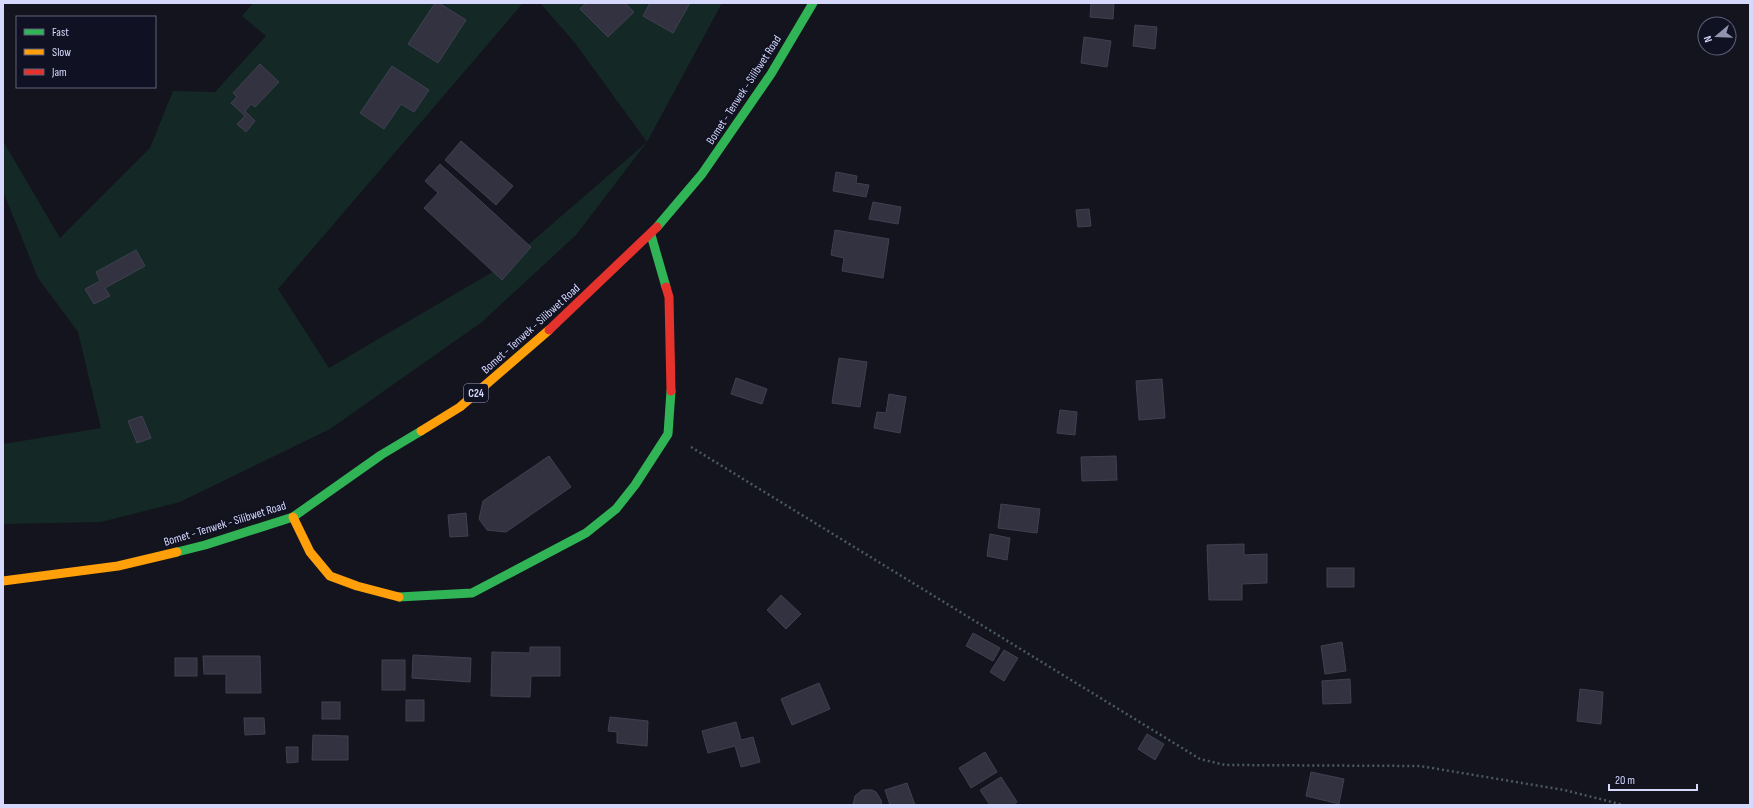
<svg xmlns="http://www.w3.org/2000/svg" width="1753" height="808" font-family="'Sofia Sans Condensed',sans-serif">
<rect width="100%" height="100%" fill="#14141e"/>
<!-- green -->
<path fill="#142825" d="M253,3H523L278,289L329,368L506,264L647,142L575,43L540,3H722L647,142L576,235L482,322L330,429L180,502L101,522L3,524V444L101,428L78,332L38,278L3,191V141L60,238L150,148L173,91L215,92L266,36L242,16Z"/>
<!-- building -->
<g fill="#323240" stroke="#404051">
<path d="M435,3H439L466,20L438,63L408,44Z"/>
<path d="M586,3H625L634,12L608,37L580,9Z"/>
<path d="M650,3H690L673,33L643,16Z"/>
<path d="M1091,3H1114L1113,19L1090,17Z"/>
<path d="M1135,25L1157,27L1155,49L1133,46Z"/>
<path d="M1084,37L1111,41L1107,67L1081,63Z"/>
<path d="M260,64L279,82L255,107L251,104L245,111L255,121L246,132L237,124L245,116L231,103L237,97L233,93Z"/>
<path d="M392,66L429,90L414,112L401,104L384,129L360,113Z"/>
<path d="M461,141L513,186L496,205L445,160Z"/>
<path d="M440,164L531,247L502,280L424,208L438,193L425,181Z"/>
<path d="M836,172L857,176L856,183L869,185L866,197L833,191Z"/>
<path d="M873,202L901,207L898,224L869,219Z"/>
<path d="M1089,209L1091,226L1078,227L1076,210Z"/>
<path d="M835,230L889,239L883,278L842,271L844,258L831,255Z"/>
<path d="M136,250L145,266L105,288L110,296L94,304L85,289L100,281L96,272Z"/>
<path d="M839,358L867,362L860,407L832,403Z"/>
<path d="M736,378L767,389L762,404L731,394Z"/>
<path d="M1162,379L1165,418L1139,420L1136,381Z"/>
<path d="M889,394L906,397L900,433L874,428L877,412L886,413Z"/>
<path d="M1060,410L1077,412L1075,435L1057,433Z"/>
<path d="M142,416L151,438L137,443L128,421Z"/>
<path d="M549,456L571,487L506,532L487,530L479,519L483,501Z"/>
<path d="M1116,456L1117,480L1082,481L1081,457Z"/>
<path d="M1001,504L1040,509L1037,533L998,528Z"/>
<path d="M466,513L468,536L450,537L448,515Z"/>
<path d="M990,534L1010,538L1007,560L987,556Z"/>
<path d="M1244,544V555L1267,554V583L1242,584V600H1209L1207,545Z"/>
<rect x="1327" y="568" width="27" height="19"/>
<path d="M781,595L801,614L786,629L767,610Z"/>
<path d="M973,633L1000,648L993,661L966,646Z"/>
<path d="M1342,642L1346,671L1325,674L1321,646Z"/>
<path d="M530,647H560V676H531L530,697L491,696L492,652L530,653Z"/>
<path d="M1004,650L1018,658L1004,681L990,672Z"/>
<path d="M413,655L471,658L470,682L412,678Z"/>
<path d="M203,656H260L261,693H226V674H204Z"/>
<rect x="175" y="658" width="22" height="18"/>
<rect x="382" y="660" width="23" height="30"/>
<path d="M1350,679L1351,703L1323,704L1322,681Z"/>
<path d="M819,683L830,709L792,725L781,699Z"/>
<path d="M1580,689L1603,692L1601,724L1577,721Z"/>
<rect x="406" y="700" width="18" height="21"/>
<rect x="322" y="702" width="18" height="17"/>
<path d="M610,717L648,721L647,746L617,743V732L608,731Z"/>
<path d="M244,718H264L265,734L245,735Z"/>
<path d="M736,722L741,740L753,737L760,762L741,767L735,746L708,753L702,731Z"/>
<path d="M1147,734L1164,744L1155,760L1138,749Z"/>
<path d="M313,735L348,736V760H312Z"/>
<path d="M286,747H298V762L287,763Z"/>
<path d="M985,752L997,772L971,788L959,768Z"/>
<path d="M1311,772L1344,779L1339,804L1306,796Z"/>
<path d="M1001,777L1017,802L1012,805H990L980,790Z"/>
<path d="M907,783L915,805H890L885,790Z"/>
<path d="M862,790H872L876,792L881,800L882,805H853L855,796Z"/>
</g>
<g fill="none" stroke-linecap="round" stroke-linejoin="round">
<!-- path -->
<path stroke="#4a5a60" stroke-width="2.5" stroke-dasharray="2 3" stroke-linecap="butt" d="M691,447L1200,759L1225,765L1420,766L1564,790L1624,805"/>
<!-- fast -->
<g stroke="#30b455" stroke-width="9">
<path d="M657,227L702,174L771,74L813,3"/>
<path d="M651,235L666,287"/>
<path d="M177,552L205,545L293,517L381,455L421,431"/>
<path d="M399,597L472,593L586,533L616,509L635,485L668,434L671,391"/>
</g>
<!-- slow -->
<g stroke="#ff9f0a" stroke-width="9">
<path d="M421,431L460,407L549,330"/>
<path d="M293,517L310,552L330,576L357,586L399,597"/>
<path d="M3,581L118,566L177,552"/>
</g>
<!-- jam -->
<g stroke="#e5322d" stroke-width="9">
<path d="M666,287L669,297L671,391"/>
<path d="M549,330L657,227"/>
</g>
</g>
<g text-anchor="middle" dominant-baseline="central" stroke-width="3.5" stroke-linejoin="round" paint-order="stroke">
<!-- shield labels -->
<rect fill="#101122" stroke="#9b9dba" stroke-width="1" x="464" y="384" width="24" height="18" rx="3"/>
<g font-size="11" font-weight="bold" fill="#d6d9fb">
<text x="476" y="393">C24</text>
</g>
<!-- street labels -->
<g font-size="12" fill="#d6d9fb" stroke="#101122">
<text transform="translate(744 90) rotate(-57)">Bomet - Tenwek - Silibwet Road</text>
<text transform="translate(531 329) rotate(-42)">Bomet - Tenwek - Silibwet Road</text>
<text transform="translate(225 524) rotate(-17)">Bomet - Tenwek - Silibwet Road</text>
</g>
</g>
<!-- border -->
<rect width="1753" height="808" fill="none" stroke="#d6d9fb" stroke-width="8"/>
<!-- legend -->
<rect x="16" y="16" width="140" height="72" fill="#101122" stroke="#5f6179"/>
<rect x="24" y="29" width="20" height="6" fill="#30b455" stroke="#5f6179"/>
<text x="52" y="36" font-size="12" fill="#d6d9fb">Fast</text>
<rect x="24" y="49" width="20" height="6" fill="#ff9f0a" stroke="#5f6179"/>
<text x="52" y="56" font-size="12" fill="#d6d9fb">Slow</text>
<rect x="24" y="69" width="20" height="6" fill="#e5322d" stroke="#5f6179"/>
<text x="52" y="76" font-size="12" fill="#d6d9fb">Jam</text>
<!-- north arrow -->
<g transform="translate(1717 36) rotate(251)"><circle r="19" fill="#101122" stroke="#5f6179"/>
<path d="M0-3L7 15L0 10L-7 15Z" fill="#9294ae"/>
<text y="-6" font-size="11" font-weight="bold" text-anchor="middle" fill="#d6d9fb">N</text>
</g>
<!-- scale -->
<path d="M1609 784v6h88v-6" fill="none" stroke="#d6d9fb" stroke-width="2"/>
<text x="1615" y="784" font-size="12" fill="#d6d9fb" stroke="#101122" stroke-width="3" paint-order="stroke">20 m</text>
</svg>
